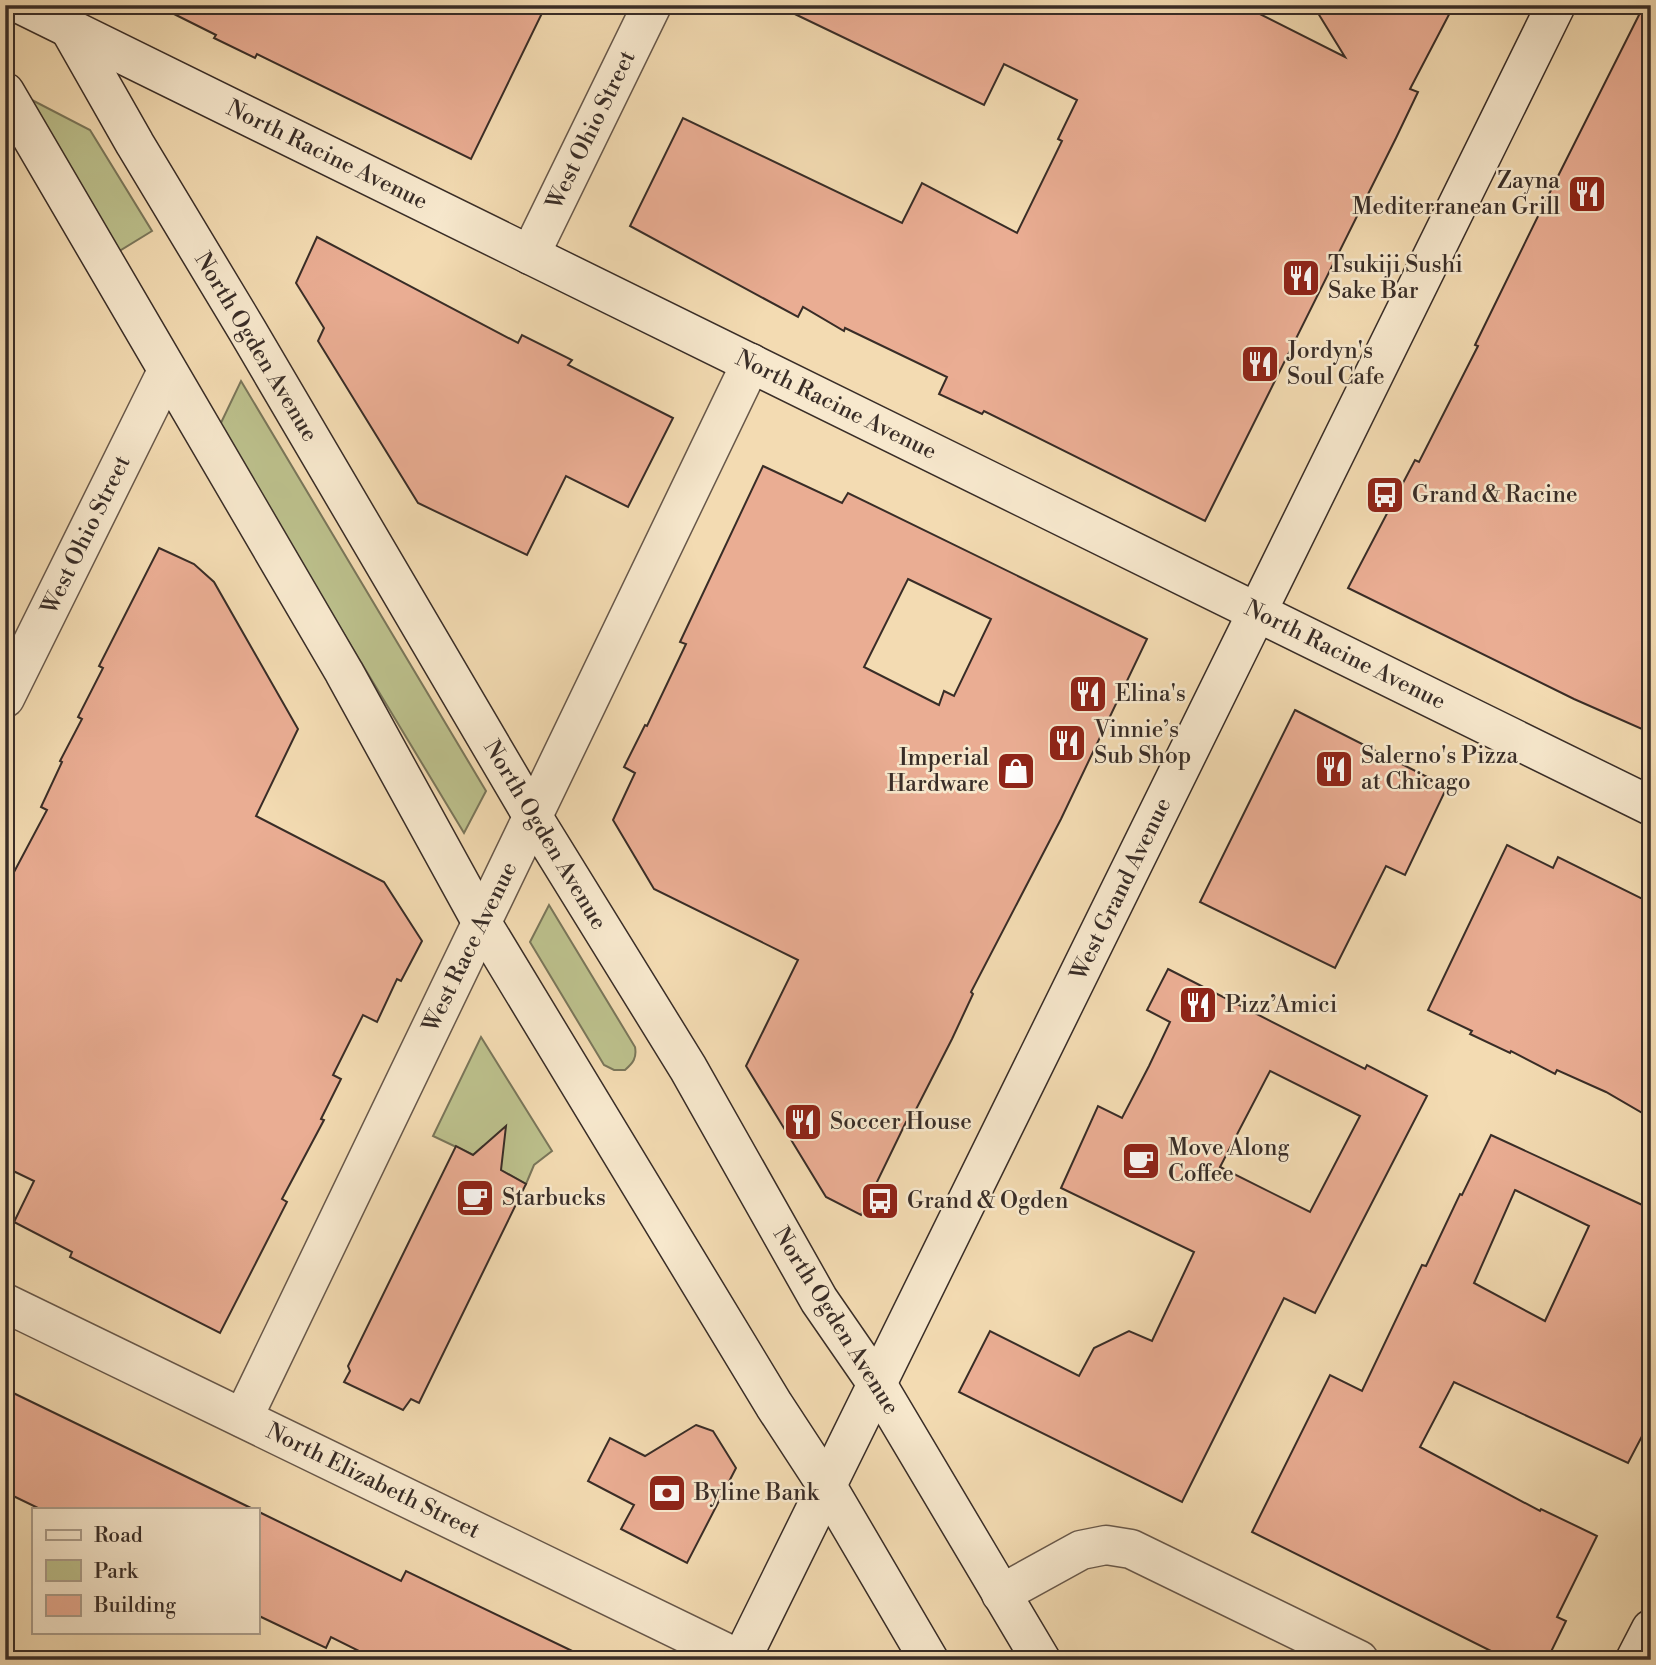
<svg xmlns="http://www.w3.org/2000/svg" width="1656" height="1665" font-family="'Libre Bodoni',serif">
<rect width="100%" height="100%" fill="#f3dbb2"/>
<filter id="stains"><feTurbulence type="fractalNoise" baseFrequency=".00286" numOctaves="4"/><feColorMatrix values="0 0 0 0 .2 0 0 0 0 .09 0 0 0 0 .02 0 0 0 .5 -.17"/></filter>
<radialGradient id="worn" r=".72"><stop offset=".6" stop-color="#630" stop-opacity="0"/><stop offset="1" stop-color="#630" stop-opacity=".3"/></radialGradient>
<!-- green -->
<g fill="#bcc08c" stroke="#7a765a" stroke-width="2">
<path d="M30,99L90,130L152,231L116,253Z"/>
<path d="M241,381L486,791L464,833L219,427Z"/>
<path d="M549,905L635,1047C637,1058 633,1063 625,1070H614L604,1065L530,942Z"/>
<path d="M481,1037L552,1151L534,1165L526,1184L501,1170L494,1147L483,1146L473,1155L433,1136Z"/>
</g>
<!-- building -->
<g fill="#eaad93" stroke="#392d27" stroke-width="2" fill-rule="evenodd">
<path d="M156,5H546L471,159L257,54L255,58L214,38L216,35Z"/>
<path d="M776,5H1242L1345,57L1313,5H1454L1410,89L1418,92L1396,138L1205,521L984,411L982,414L939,394L947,377L845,328L844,331L803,307L798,317L630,226L683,118L902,223L922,183L1017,233L1062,141L1058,139L1077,100L1004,64L984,105Z"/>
<path d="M1644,5H1651V733L1574,699L1348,588L1415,460L1419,462L1478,346L1475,345L1543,206Z"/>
<path d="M317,237L518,343L522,335L572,360L568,365L673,418L628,507L566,476L527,555L418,503L318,341L324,328L296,283Z"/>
<path d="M763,466L842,503L848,493L1147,639L1061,819L971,992L973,994L952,1039L909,1123L906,1122L861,1215L826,1197L746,1066L798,960L654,889L613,820L635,773L624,767L645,725L647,726L686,644L680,642ZM908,579L991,619L954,696L944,691L939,705L864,667Z"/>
<path d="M159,548L194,564L214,582L298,729L256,816L384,882L422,941L401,981L397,979L377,1022L363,1015L333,1075L341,1079L321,1119L324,1120L282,1199L287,1202L220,1333L70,1257L72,1252L14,1222L34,1181L5,1167V889L47,810L41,807L62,762L60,761L82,719L78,717L103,668L99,666Z"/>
<path d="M1295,710L1447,787L1405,875L1386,866L1335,968L1200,902Z"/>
<path d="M1507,845L1553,868L1558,857L1651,903V1118L1606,1092L1557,1070L1555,1074L1511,1051L1510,1053L1470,1034L1472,1031L1428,1010Z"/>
<path d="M1168,969L1365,1069L1367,1065L1427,1096L1315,1313L1284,1298L1182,1502L959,1392L990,1331L1079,1376L1094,1348L1129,1331L1152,1341L1194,1252L1061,1188L1098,1106L1122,1118L1149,1066L1170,1022L1147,1010ZM1270,1071L1360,1116L1310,1212L1220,1167Z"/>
<path d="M506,1126L501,1170L526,1184L419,1403L411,1399L403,1410L344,1382L350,1371L348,1366L456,1146L473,1155Z"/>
<path d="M1491,1135L1651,1209V1419L1628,1463L1454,1382L1420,1447L1540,1511L1541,1509L1597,1536L1557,1617L1566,1621L1547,1660H1509L1252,1532L1330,1375L1362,1391L1422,1265L1426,1266L1460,1194L1462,1195ZM1515,1190L1589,1226L1545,1321L1474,1283Z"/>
<path d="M5,1389L253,1509H40L5,1492Z"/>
<path d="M696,1425L713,1431L736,1468L687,1563L621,1529L634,1505L588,1481L610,1438L645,1456Z"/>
<path d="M257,1511L401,1581L406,1571L591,1660H377L331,1637L326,1648L257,1615Z"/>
</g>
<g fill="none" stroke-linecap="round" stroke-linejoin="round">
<defs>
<g id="street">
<path d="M530,255L652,5"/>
<path d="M5,698L167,371"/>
<path d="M5,1303L741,1660"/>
<path d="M243,1418L751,363"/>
<path d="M1001,1594L1081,1550L1106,1545L1131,1549L1359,1660"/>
</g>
<g id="secondary">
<path d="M22,5L1651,806"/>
<path d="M56,5L135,144L247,330L533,817L688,1068L819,1300L877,1384L1041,1660"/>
<path d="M5,92L344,672L482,923L774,1405L827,1486L929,1660"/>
<path d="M741,1660L1556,5"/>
<path d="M1635,1660L1651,1629"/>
</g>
</defs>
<!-- street casing -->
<use href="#street" stroke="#68584a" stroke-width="41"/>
<!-- secondary casing -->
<use href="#secondary" stroke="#392d27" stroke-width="41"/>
<!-- street -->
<use href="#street" stroke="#f7e8cd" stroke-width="38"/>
<!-- secondary -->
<use href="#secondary" stroke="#f7e8cd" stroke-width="38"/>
</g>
<!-- icons -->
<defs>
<symbol id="restaurant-square" viewBox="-11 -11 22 22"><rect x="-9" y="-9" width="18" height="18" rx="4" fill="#8f2418" stroke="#f7e8cd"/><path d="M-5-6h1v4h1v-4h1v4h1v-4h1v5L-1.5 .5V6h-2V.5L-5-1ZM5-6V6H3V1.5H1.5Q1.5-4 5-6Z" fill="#fff"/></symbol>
<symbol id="bus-square" viewBox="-11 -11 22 22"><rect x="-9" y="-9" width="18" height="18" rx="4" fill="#8f2418" stroke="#f7e8cd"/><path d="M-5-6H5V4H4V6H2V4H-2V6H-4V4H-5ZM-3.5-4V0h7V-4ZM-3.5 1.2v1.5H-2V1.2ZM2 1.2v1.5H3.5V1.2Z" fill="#fff"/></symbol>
<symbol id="shop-square" viewBox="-11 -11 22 22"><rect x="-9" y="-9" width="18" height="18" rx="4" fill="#8f2418" stroke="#f7e8cd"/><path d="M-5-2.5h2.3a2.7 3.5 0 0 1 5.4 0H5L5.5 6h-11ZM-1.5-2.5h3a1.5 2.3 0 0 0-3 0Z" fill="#fff"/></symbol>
<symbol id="cafe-square" viewBox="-11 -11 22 22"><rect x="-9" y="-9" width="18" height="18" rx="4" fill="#8f2418" stroke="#f7e8cd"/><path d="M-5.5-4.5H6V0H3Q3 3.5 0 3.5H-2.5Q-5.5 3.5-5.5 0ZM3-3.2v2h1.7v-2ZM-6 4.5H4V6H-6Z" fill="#fff"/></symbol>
<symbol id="bank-square" viewBox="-11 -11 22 22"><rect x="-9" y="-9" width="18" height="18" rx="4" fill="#8f2418" stroke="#f7e8cd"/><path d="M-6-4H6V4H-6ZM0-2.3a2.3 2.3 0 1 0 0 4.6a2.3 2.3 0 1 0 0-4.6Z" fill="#fff"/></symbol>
</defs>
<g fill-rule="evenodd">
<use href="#restaurant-square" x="1565" y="172" width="44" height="44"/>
<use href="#restaurant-square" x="1279" y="256" width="44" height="44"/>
<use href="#restaurant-square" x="1238" y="342" width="44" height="44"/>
<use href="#bus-square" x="1363" y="473" width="44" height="44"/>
<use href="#restaurant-square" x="1066" y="672" width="44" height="44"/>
<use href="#restaurant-square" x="1045" y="721" width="44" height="44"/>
<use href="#restaurant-square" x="1312" y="747" width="44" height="44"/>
<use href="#shop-square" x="994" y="749" width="44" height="44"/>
<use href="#restaurant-square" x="1176" y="983" width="44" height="44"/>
<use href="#restaurant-square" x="781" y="1100" width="44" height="44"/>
<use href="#cafe-square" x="1119" y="1139" width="44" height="44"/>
<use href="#cafe-square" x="453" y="1176" width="44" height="44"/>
<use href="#bus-square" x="858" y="1179" width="44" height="44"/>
<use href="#bank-square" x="645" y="1471" width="44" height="44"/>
</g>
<g text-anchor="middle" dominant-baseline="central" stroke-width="5" stroke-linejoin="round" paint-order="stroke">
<!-- street labels -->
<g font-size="23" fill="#392d27" stroke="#f7e8cd">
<text transform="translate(591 130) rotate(-64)">West Ohio Street</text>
<text transform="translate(327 155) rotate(26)">North Racine Avenue</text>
<text transform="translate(256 347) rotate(59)">North Ogden Avenue</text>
<text transform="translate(836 405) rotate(26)">North Racine Avenue</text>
<text transform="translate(86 535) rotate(-64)">West Ohio Street</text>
<text transform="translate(1345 655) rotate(26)">North Racine Avenue</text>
<text transform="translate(545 835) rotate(59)">North Ogden Avenue</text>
<text transform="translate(1121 889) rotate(-64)">West Grand Avenue</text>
<text transform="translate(470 947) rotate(-64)">West Race Avenue</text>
<text transform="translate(836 1321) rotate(58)">North Ogden Avenue</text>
<text transform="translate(373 1481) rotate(26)">North Elizabeth Street</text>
</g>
<!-- poi labels -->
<g font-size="23" fill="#392d27" stroke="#f7e8cd" text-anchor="start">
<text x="1560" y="181" text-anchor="end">Zayna<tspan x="1560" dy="26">Mediterranean Grill</tspan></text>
<text x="1328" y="265">Tsukiji Sushi<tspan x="1328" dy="26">Sake Bar</tspan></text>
<text x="1287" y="351">Jordyn's<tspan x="1287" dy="26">Soul Cafe</tspan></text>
<text x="1412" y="495">Grand &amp; Racine</text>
<text x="1115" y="694">Elina's</text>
<text x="1094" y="730">Vinnie’s<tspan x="1094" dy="26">Sub Shop</tspan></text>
<text x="1361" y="756">Salerno's Pizza<tspan x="1361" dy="26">at Chicago</tspan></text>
<text x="989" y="758" text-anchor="end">Imperial<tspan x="989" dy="26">Hardware</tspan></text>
<text x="1225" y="1005">Pizz’Amici</text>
<text x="830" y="1122">Soccer House</text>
<text x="1168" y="1148">Move Along<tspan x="1168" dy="26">Coffee</tspan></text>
<text x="502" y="1198">Starbucks</text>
<text x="907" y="1201">Grand &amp; Ogden</text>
<text x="694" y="1493">Byline Bank</text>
</g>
</g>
<!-- margin -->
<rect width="1656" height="1665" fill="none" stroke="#f3dbb2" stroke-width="28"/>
<rect x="7" y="7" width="1642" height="1651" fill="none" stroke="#392d27" stroke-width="3.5"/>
<rect x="14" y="14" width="1628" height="1637" fill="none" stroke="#392d27" stroke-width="2"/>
<!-- legend -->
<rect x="32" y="1508" width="228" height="126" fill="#f7e8cd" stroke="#ab9d8b" stroke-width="2"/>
<rect x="46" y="1530" width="35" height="10" fill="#f7e8cd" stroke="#ab9d8b" stroke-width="2"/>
<text x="94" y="1542" font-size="21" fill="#392d27">Road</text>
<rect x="46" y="1560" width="35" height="21" fill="#bcc08c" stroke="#ab9d8b" stroke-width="2"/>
<text x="94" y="1578" font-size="21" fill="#392d27">Park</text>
<rect x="46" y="1595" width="35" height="21" fill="#eaad93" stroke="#ab9d8b" stroke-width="2"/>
<text x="94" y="1612" font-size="21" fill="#392d27">Building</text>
<rect width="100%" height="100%" filter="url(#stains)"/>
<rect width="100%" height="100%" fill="url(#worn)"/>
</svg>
